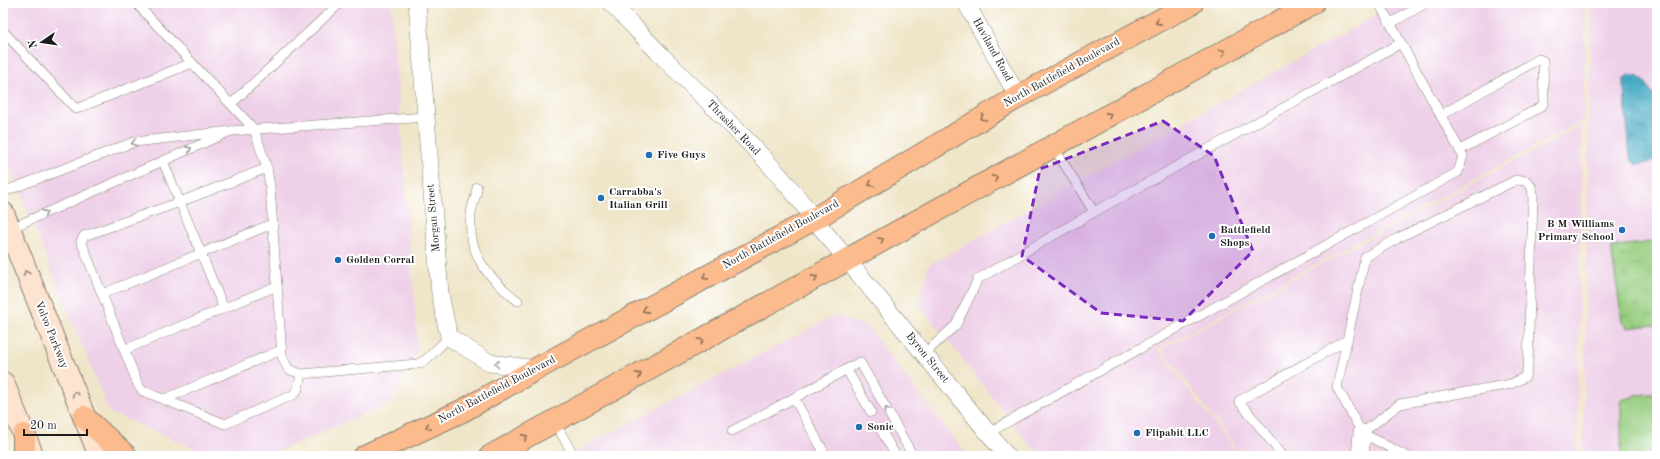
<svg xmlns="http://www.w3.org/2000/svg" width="1660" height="459" font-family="'Old Standard TT',serif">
<defs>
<pattern id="grass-tufts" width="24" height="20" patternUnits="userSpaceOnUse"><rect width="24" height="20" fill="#97ce80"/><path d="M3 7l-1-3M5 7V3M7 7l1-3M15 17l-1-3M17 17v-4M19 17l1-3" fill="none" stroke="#82b06e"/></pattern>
<pattern id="water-ripples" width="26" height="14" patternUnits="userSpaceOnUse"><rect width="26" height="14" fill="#47aac6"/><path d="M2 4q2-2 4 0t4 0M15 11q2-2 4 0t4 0" fill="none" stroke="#3a8aa0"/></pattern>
</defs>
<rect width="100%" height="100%" fill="#fff"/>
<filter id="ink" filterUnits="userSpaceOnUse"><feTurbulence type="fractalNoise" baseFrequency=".025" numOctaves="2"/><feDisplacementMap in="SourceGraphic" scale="8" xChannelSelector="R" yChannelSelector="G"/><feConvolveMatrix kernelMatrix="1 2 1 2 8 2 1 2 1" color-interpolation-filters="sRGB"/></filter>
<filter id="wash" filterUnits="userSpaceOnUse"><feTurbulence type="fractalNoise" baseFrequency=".012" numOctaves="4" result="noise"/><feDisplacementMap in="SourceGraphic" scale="16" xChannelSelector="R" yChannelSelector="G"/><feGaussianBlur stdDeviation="0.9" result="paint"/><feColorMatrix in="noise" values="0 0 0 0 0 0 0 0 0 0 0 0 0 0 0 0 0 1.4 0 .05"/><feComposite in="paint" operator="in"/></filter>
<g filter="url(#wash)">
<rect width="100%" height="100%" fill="#efe5c8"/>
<!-- built -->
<g fill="#eed0e8">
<path d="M3,3H391L418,349L390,403L266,456H213L109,412L3,150Z"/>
<path d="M1398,3H1586L1584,120L1158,349L1239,456H1039L918,303L929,265Z"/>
<path d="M1591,3H1657V456H1583Z"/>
<path d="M1582,125L1577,456H1242L1162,349Z"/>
<path d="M834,316L866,326L968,456H567Z"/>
</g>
<!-- grass -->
<path fill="url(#grass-tufts)" stroke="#5a754e" d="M1657,241V339L1655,325L1628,328L1622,321L1611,247Z"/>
<!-- pitch -->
<path fill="#97ce80" stroke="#5a754e" d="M1644,394H1657V456H1621V400Z"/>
<!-- water -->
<path fill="url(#water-ripples)" stroke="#326371" d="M1629,75L1637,76L1646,83L1657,102V158L1648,163L1636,165L1630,158L1624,90V79Z"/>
</g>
<g filter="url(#ink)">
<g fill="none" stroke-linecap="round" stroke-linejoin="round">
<defs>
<g id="lane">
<path d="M136,3L254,129L267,168L270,187L282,356L288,369L301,374L417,364C427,362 440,345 449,337"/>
<path d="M1391,23L1426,3"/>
<path d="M3,31L76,109L192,63"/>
<path d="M231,104L340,3"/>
<path d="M1441,115L1539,59L1543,61L1544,102L1541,107L1460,150"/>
<path d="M231,131L426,117"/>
<path d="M1053,146L1094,212"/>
<path d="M163,161L224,309"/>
<path d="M267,168L180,202L84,236L81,241L139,387L143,391L225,424L293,395L298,389L301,374"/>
<path d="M477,187C477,196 472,204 471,214C467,254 487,277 518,301"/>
<path d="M3,192L134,142L231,131L9,229"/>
<path d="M102,294L272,224"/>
<path d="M124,350L277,286"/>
<path d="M924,354L956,325L978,279L1094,212L1401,43"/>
<path d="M847,370L871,412"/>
<path d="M794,398L860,362L913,456"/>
<path d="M165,399L281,350"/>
<path d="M554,421L574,456"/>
<path d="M881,430L896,456"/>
<path d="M732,431L794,398L826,456"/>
<path d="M988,433L1458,172L1463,156L1379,3"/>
<path d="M1362,433L1400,404L1511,384L1525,377L1528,365L1533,197L1532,188L1527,181L1516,180L1398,238L1365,257L1337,387L1362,433L1406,456"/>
<path d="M1283,456L1239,401L1347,340"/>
</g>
<g id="street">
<path d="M417,3L440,294L449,337L490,363L536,369"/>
<path d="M611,3C629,21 646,40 664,58C715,110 771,159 814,219L1007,456"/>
<path d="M966,3L1018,97"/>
<path d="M1360,456L1362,433"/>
</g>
<g id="secondary">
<path d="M3,213L100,456"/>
<path d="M3,383L31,452"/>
</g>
<g id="primary">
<path d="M84,417L126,456"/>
<path d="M24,435V456"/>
<path d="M365,456L464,410L536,369L814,219L1018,97L1192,3"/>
<path d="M491,456L1313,3"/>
</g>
</defs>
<!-- lane casing -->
<use href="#lane" stroke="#868072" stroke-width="10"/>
<!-- street casing -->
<use href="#street" stroke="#868072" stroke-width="18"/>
<!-- secondary casing -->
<use href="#secondary" stroke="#868072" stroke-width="24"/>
<!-- primary casing -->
<use href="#primary" stroke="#868072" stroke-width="24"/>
<!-- lane -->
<use href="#lane" stroke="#fff" stroke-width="9"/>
<!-- street -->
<use href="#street" stroke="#fff" stroke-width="17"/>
<!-- secondary -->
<use href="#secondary" stroke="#fde4d1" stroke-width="22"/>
<!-- primary -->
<use href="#primary" stroke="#fbbb8d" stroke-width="22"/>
</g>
<!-- one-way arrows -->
<defs><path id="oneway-chevron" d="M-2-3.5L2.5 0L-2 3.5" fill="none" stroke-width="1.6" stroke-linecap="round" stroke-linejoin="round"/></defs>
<g stroke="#8c6c54">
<use href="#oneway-chevron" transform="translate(1158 22) rotate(152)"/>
<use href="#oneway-chevron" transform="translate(1223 52) rotate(-29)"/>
<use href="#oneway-chevron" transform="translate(1109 115) rotate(-29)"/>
<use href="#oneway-chevron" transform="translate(983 118) rotate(149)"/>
<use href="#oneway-chevron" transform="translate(995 178) rotate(-29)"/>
<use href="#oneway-chevron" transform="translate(871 184) rotate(149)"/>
<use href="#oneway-chevron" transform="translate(881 240) rotate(-30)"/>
<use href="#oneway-chevron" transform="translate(705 277) rotate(152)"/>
<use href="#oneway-chevron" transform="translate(815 278) rotate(-29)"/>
<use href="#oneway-chevron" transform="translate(645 310) rotate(152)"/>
<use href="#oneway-chevron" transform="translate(701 341) rotate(-29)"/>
<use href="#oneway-chevron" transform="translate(639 375) rotate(-29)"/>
<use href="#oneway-chevron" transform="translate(428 427) rotate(155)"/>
<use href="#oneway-chevron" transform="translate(525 437) rotate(-29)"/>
</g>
<g stroke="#999">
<use href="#oneway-chevron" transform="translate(134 143) rotate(166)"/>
<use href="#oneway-chevron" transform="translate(189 149) rotate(-24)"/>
<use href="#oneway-chevron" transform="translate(45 213) rotate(-24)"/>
<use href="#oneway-chevron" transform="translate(497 364) rotate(-173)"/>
<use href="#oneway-chevron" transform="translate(887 410) rotate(-120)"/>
</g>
<g stroke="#988a80">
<use href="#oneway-chevron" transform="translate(26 273) rotate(-112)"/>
<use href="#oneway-chevron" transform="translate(75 394) rotate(-112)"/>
</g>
</g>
<!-- marked area -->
<path fill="#7b2cbf" fill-opacity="0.2" stroke="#7b2cbf" stroke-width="3" stroke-dasharray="8 5" stroke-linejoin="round" d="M1163,121L1214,156L1253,251L1183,321L1101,313L1022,256L1040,169Z"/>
<!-- markers -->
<g fill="#1f6fb2" stroke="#fff" stroke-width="1.5">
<circle cx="649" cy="155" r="4"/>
<circle cx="601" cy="198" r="4"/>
<circle cx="1622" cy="230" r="4"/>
<circle cx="1212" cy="236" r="4"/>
<circle cx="338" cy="260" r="4"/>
<circle cx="859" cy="427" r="4"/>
<circle cx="1137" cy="433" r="4"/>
</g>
<g text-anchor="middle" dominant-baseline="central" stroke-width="4" stroke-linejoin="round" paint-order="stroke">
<!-- street labels -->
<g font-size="11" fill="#1c1c1c" stroke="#fff">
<text transform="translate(992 50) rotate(61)">Haviland Road</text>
<text transform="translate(1062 73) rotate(-29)">North Battlefield Boulevard</text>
<text transform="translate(733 128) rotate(46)">Thrasher Road</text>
<text transform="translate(434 218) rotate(-95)">Morgan Street</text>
<text transform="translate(781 235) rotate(-29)">North Battlefield Boulevard</text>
<text transform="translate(51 335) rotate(68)">Volvo Parkway</text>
<text transform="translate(927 358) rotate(51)">Byron Street</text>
<text transform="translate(497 390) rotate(-28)">North Battlefield Boulevard</text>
</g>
<!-- poi labels -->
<g font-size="11" font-weight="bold" fill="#1c1c1c" stroke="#fff" text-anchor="start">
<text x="657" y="155">Five Guys</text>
<text x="609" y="192">Carrabba's<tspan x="609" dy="13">Italian Grill</tspan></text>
<text x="1614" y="224" text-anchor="end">B M Williams<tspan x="1614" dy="13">Primary School</tspan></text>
<text x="1220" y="230">Battlefield<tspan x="1220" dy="13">Shops</tspan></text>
<text x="346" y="260">Golden Corral</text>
<text x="867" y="427">Sonic</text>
<text x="1145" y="433">Flipabit LLC</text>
</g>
</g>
<!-- margin -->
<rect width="1660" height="459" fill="none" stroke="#fff" stroke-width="16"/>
<!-- north arrow -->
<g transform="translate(42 42) rotate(257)" stroke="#ffffff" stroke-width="3" paint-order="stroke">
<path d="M0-3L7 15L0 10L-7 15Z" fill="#1c1c1c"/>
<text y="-6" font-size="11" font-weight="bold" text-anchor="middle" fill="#1c1c1c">N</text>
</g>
<!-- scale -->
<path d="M24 429v6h63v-6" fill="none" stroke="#1c1c1c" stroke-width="2"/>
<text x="30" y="429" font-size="12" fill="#1c1c1c" stroke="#ffffff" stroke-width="3" paint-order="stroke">20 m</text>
</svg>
